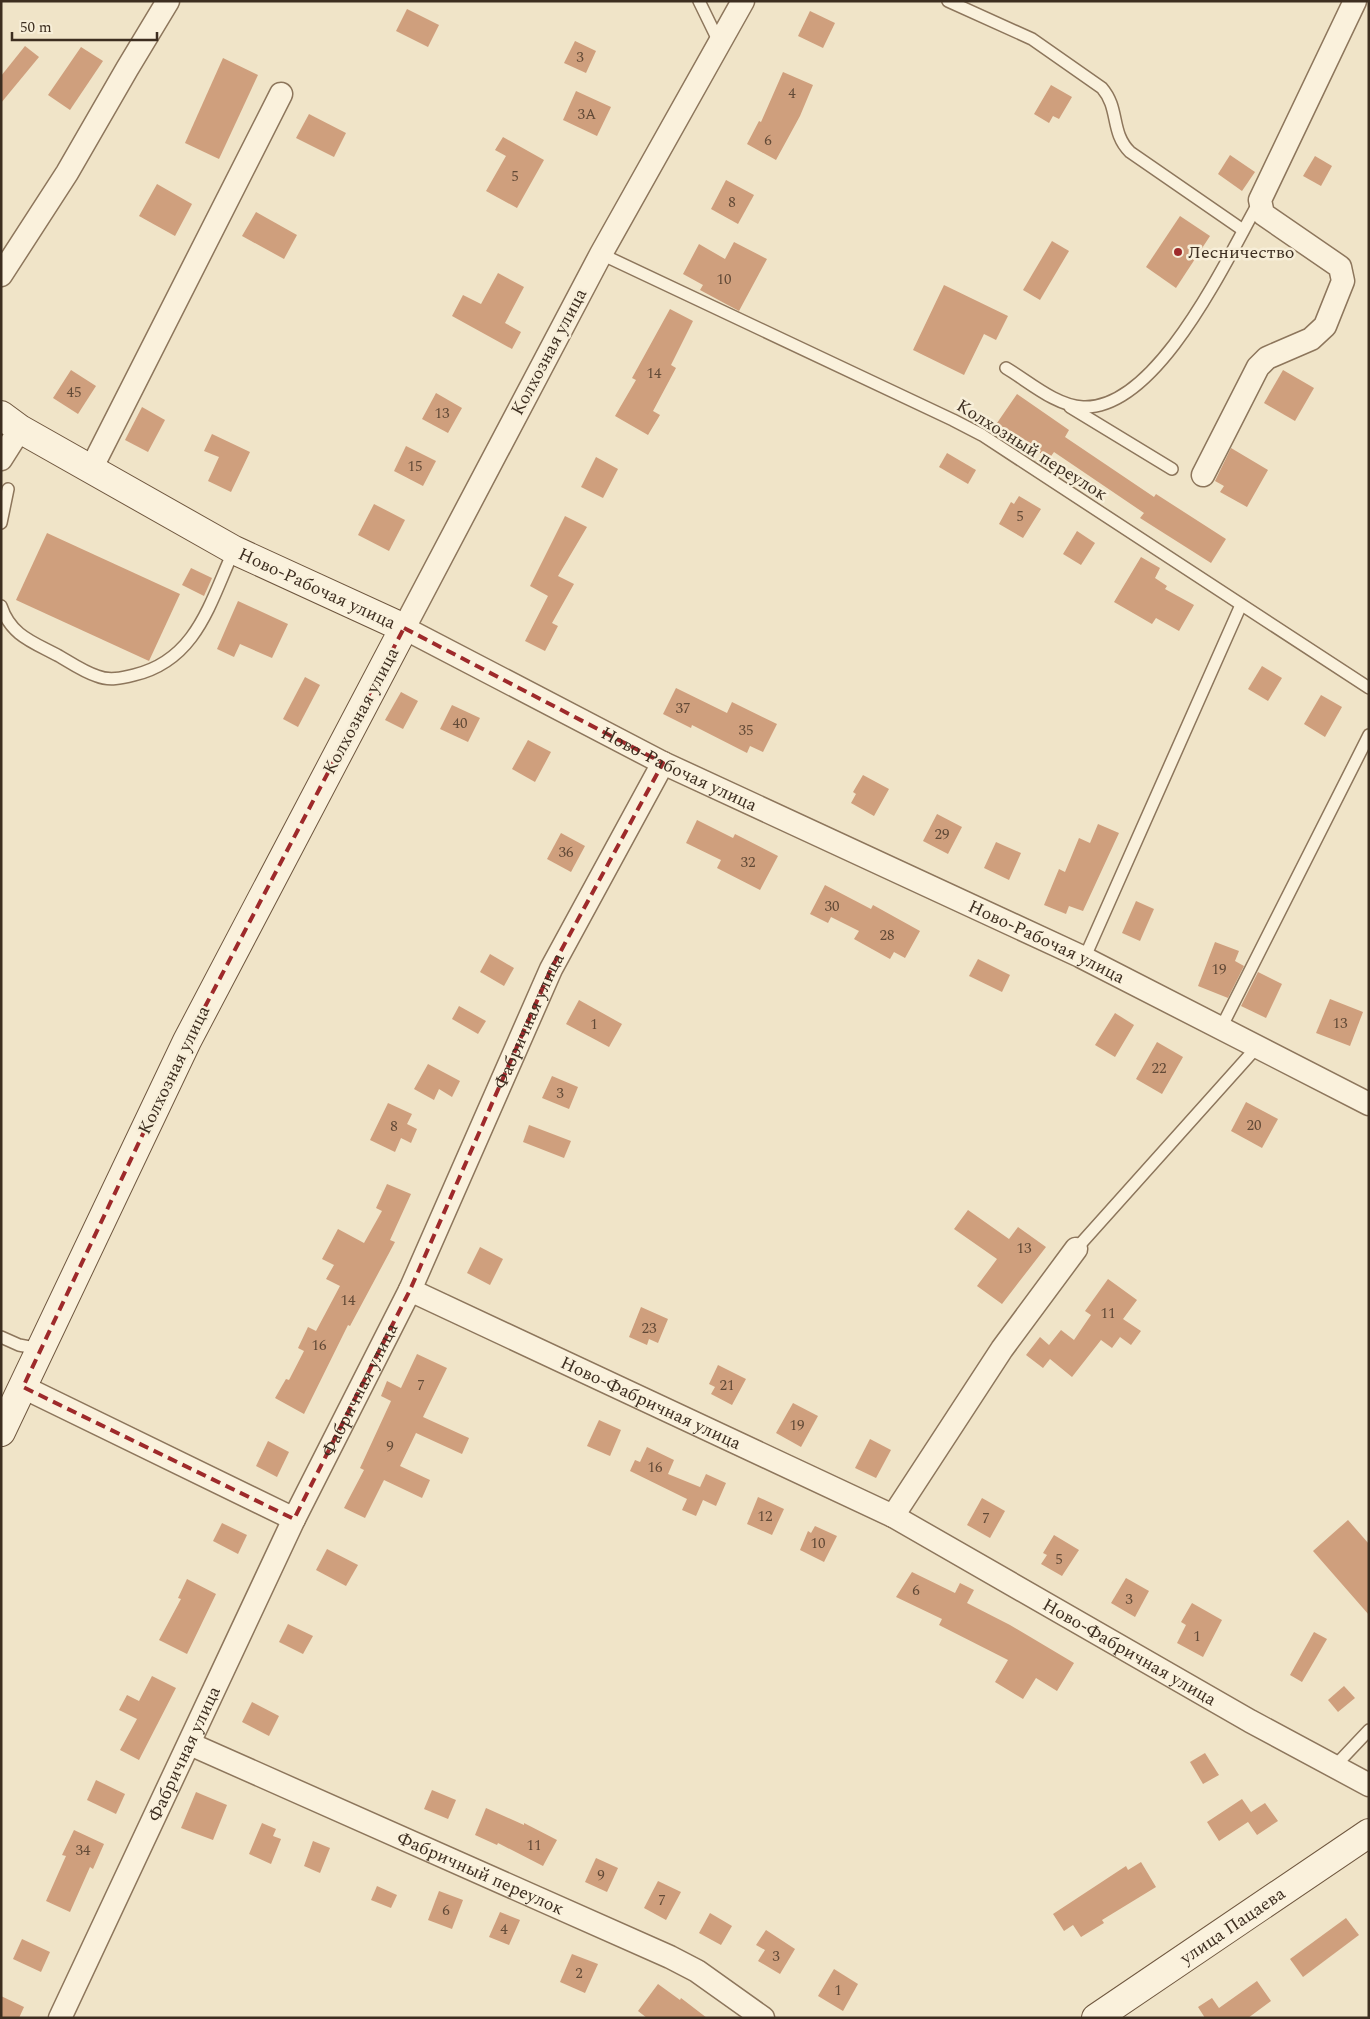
<svg xmlns="http://www.w3.org/2000/svg" width="1370" height="2019" font-family="Spectral,serif">
<rect width="100%" height="100%" fill="#f0e4c8"/>
<!-- building -->
<g fill="#cf9f7d">
<path d="M407,9L439,25L428,47L396,31Z"/>
<path d="M810,11L835,23L823,48L798,36Z"/>
<path d="M575,41L596,51L586,73L564,63Z"/>
<path d="M25,46L39,57L1,103V76Z"/>
<path d="M81,47L103,61L70,110L48,95Z"/>
<path d="M223,58L258,75L219,159L185,143Z"/>
<path d="M783,72L813,85L800,116L776,160L747,144L759,121L761,122Z"/>
<path d="M1051,85L1072,97L1059,119L1053,116L1049,123L1034,114Z"/>
<path d="M576,91L611,107L597,136L563,120Z"/>
<path d="M309,114L346,133L334,157L296,138Z"/>
<path d="M503,137L544,160L517,208L486,191L506,156L495,150Z"/>
<path d="M1230,155L1255,172L1242,191L1218,174Z"/>
<path d="M1315,156L1332,166L1321,186L1303,176Z"/>
<path d="M726,180L754,195L738,224L711,209Z"/>
<path d="M157,184L192,204L175,236L139,216Z"/>
<path d="M256,212L297,235L284,259L242,236Z"/>
<path d="M1180,216L1210,236L1176,288L1146,267Z"/>
<path d="M1052,241L1069,251L1040,300L1023,290Z"/>
<path d="M734,242L767,259L739,311L700,290L703,285L683,274L699,244L725,259Z"/>
<path d="M498,273L524,287L505,323L521,332L512,349L452,316L463,295L481,304Z"/>
<path d="M944,285L1008,316L996,340L984,334L964,375L913,350Z"/>
<path d="M670,309L693,321L671,365L676,368L653,411L660,415L648,435L615,416L636,380L632,378Z"/>
<path d="M71,370L96,386L78,414L53,398Z"/>
<path d="M1283,370L1314,388L1295,421L1264,403Z"/>
<path d="M436,393L462,408L448,433L422,419Z"/>
<path d="M1017,394L1069,430L1065,437L1154,497L1156,494L1226,539L1211,563L1140,518L1144,513L1054,452L1049,459L997,423Z"/>
<path d="M142,407L165,420L148,452L125,440Z"/>
<path d="M212,434L250,452L231,492L208,481L219,457L204,451Z"/>
<path d="M406,446L436,461L423,486L394,471Z"/>
<path d="M1231,448L1268,470L1247,507L1220,492L1224,486L1215,481Z"/>
<path d="M947,453L976,470L968,484L939,467Z"/>
<path d="M596,457L618,469L603,498L581,487Z"/>
<path d="M1019,496L1041,509L1023,538L999,524L1011,502L1014,504Z"/>
<path d="M374,504L405,520L389,551L358,535Z"/>
<path d="M565,516L587,527L558,576L574,584L552,623L558,626L545,651L525,641L548,596L530,586Z"/>
<path d="M1077,531L1095,543L1081,565L1063,554Z"/>
<path d="M47,533L180,594L149,661L16,600Z"/>
<path d="M1141,557L1160,568L1155,578L1167,586L1165,589L1194,605L1179,631L1156,618L1152,624L1114,602Z"/>
<path d="M191,568L212,578L204,596L182,585Z"/>
<path d="M238,601L288,624L272,658L240,644L234,657L217,649Z"/>
<path d="M1262,666L1282,678L1268,701L1248,689Z"/>
<path d="M305,677L320,685L298,727L283,719Z"/>
<path d="M676,688L727,713L732,702L777,724L763,752L750,746L747,753L692,725L691,728L663,714Z"/>
<path d="M401,692L418,701L403,729L385,720Z"/>
<path d="M1321,695L1342,707L1325,737L1304,724Z"/>
<path d="M452,705L480,718L468,742L440,729Z"/>
<path d="M528,740L551,752L535,782L512,769Z"/>
<path d="M863,775L889,789L874,816L851,803L856,794L853,792Z"/>
<path d="M937,814L962,827L948,854L923,841Z"/>
<path d="M697,820L733,838L735,834L778,856L760,890L717,868L721,860L686,843Z"/>
<path d="M1098,824L1119,833L1083,911L1069,906L1066,914L1044,905L1059,869L1065,872L1079,838L1090,843Z"/>
<path d="M561,833L585,846L571,872L547,859Z"/>
<path d="M996,842L1021,853L1009,880L984,868Z"/>
<path d="M825,885L871,909L873,905L920,931L905,958L894,952L890,959L854,939L859,931L831,917L828,923L810,914Z"/>
<path d="M1136,901L1154,909L1140,941L1122,933Z"/>
<path d="M1215,942L1239,951L1235,961L1244,966L1228,998L1198,986Z"/>
<path d="M490,954L514,968L504,986L480,972Z"/>
<path d="M978,959L1010,975L1002,992L969,976Z"/>
<path d="M1258,972L1282,984L1266,1018L1241,1006Z"/>
<path d="M1330,999L1363,1012L1350,1046L1316,1033Z"/>
<path d="M579,1000L622,1024L609,1047L566,1024Z"/>
<path d="M459,1006L486,1021L478,1034L452,1019Z"/>
<path d="M1115,1013L1134,1025L1115,1057L1095,1045Z"/>
<path d="M1157,1042L1183,1057L1162,1094L1136,1079Z"/>
<path d="M428,1064L460,1081L452,1097L439,1089L434,1100L414,1089Z"/>
<path d="M552,1076L578,1087L569,1109L542,1098Z"/>
<path d="M1246,1102L1278,1119L1262,1148L1231,1131Z"/>
<path d="M388,1103L412,1114L407,1124L417,1129L411,1143L401,1138L395,1152L370,1140Z"/>
<path d="M529,1125L571,1141L564,1158L523,1142Z"/>
<path d="M387,1184L411,1194L390,1240L395,1242L350,1326L348,1325L304,1414L275,1398L286,1379L289,1380L304,1351L298,1348L308,1327L316,1331L340,1286L326,1279L334,1265L322,1259L338,1229L364,1243L382,1211L376,1208Z"/>
<path d="M968,1210L1009,1239L1018,1227L1046,1247L1002,1304L977,1286L997,1259L954,1229Z"/>
<path d="M480,1247L503,1259L490,1285L467,1273Z"/>
<path d="M1108,1279L1137,1300L1123,1319L1141,1331L1131,1345L1120,1337L1112,1348L1101,1340L1072,1377L1050,1359L1043,1368L1026,1355L1040,1337L1049,1345L1061,1330L1074,1340L1091,1315L1085,1311Z"/>
<path d="M641,1307L668,1319L658,1343L649,1339L647,1345L629,1337Z"/>
<path d="M417,1354L447,1368L423,1417L469,1438L462,1454L416,1433L400,1466L430,1480L422,1498L384,1480L365,1518L344,1508L364,1470L360,1468L391,1401L381,1396L387,1381L401,1388Z"/>
<path d="M718,1365L746,1379L732,1405L711,1394L715,1387L709,1384Z"/>
<path d="M793,1403L818,1416L801,1447L776,1433Z"/>
<path d="M599,1420L621,1430L610,1456L587,1446Z"/>
<path d="M870,1439L891,1450L876,1478L855,1468Z"/>
<path d="M268,1441L289,1452L277,1477L256,1466Z"/>
<path d="M647,1447L674,1460L668,1474L700,1487L706,1474L726,1483L716,1506L703,1500L696,1516L682,1510L687,1499L630,1471L635,1460L640,1462Z"/>
<path d="M758,1497L784,1509L772,1535L747,1524Z"/>
<path d="M982,1498L1005,1511L990,1538L967,1525Z"/>
<path d="M1348,1520L1369,1544V1615L1313,1551Z"/>
<path d="M222,1523L247,1535L238,1554L213,1541Z"/>
<path d="M815,1526L837,1536L824,1562L800,1550L808,1531L811,1533Z"/>
<path d="M1054,1535L1079,1550L1062,1576L1041,1564L1047,1555L1043,1553Z"/>
<path d="M327,1549L358,1565L346,1586L316,1570Z"/>
<path d="M912,1572L955,1593L960,1583L974,1590L967,1603L1010,1625L1074,1663L1057,1691L1036,1678L1023,1699L995,1682L1008,1660L939,1625L942,1619L896,1597Z"/>
<path d="M1126,1578L1149,1591L1135,1617L1111,1603Z"/>
<path d="M187,1579L216,1594L187,1654L159,1640L181,1599L178,1598Z"/>
<path d="M1192,1603L1222,1620L1203,1657L1177,1643L1186,1625L1181,1622Z"/>
<path d="M288,1624L313,1636L303,1654L279,1642Z"/>
<path d="M1314,1632L1327,1639L1302,1682L1290,1675Z"/>
<path d="M152,1676L176,1688L139,1760L120,1750L137,1719L119,1710L127,1695L139,1701Z"/>
<path d="M1344,1686L1355,1698L1338,1712L1328,1700Z"/>
<path d="M252,1702L279,1716L269,1736L242,1722Z"/>
<path d="M1205,1753L1219,1775L1203,1784L1190,1762Z"/>
<path d="M96,1780L125,1794L116,1814L87,1800Z"/>
<path d="M432,1790L456,1800L448,1819L424,1809Z"/>
<path d="M196,1792L227,1805L213,1840L181,1828Z"/>
<path d="M1242,1799L1251,1812L1265,1803L1278,1821L1257,1835L1248,1822L1219,1841L1207,1822Z"/>
<path d="M486,1808L524,1825V1823L557,1840L543,1866L498,1843L497,1845L475,1835Z"/>
<path d="M262,1823L276,1829L273,1836L281,1839L271,1864L249,1854Z"/>
<path d="M74,1830L104,1844L93,1869L90,1867L70,1912L46,1901L66,1856L62,1855Z"/>
<path d="M313,1841L330,1848L320,1873L304,1866Z"/>
<path d="M596,1858L618,1868L607,1892L585,1882Z"/>
<path d="M1141,1862L1156,1887L1102,1920L1104,1923L1081,1937L1073,1925L1064,1931L1053,1914L1126,1866L1128,1870Z"/>
<path d="M658,1881L681,1892L666,1920L644,1908Z"/>
<path d="M377,1886L397,1895L391,1908L371,1900Z"/>
<path d="M439,1891L463,1900L452,1929L428,1920Z"/>
<path d="M500,1912L520,1920L509,1945L489,1937Z"/>
<path d="M710,1913L732,1926L721,1945L699,1933Z"/>
<path d="M1346,1918L1359,1935L1303,1977L1290,1959Z"/>
<path d="M766,1930L795,1949L780,1974L758,1961L765,1950L756,1945Z"/>
<path d="M22,1939L50,1952L41,1972L13,1959Z"/>
<path d="M572,1954L598,1964L585,1993L560,1982Z"/>
<path d="M834,1969L858,1984L843,2011L818,1996Z"/>
<path d="M1257,1981L1271,2001L1248,2018H1205L1198,2007L1212,1998L1219,2008Z"/>
<path d="M658,1984L680,2000L681,1998L707,2018H647L638,2011Z"/>
<path d="M1,1996L24,2007L19,2018H1Z"/>
</g>
<g fill="none" stroke-linecap="round" stroke-linejoin="round">
<defs>
<g id="lane">
<path d="M699,1L719,42"/>
<path d="M948,1L1032,39L1102,88C1120,109 1110,132 1130,152L1243,230"/>
<path d="M601,254L953,420L982,435L1369,688"/>
<path d="M1006,368C1028,381 1056,406 1083,407C1158,410 1227,258 1259,202"/>
<path d="M1070,407L1172,469"/>
<path d="M1,523L8,489"/>
<path d="M1,606C11,636 33,642 59,656C71,663 84,672 97,676C109,681 122,678 134,675C197,660 210,602 234,550"/>
<path d="M1084,959L1241,605"/>
<path d="M1221,1028L1369,735"/>
<path d="M1076,1249L1257,1047"/>
<path d="M1,1337L19,1345L40,1349"/>
<path d="M1334,1767L1369,1730"/>
</g>
<g id="street">
<path id="s1" d="M743,1L601,254L404,628L663,763L1080,956L1369,1104"/>
<path d="M1,275L67,173L127,69L168,1"/>
<path d="M1,459L20,429"/>
<path d="M91,469L281,94"/>
<path d="M1203,475L1258,367L1267,358L1311,339L1325,326L1343,281L1340,267L1263,214L1260,200L1355,1"/>
<path id="s2" d="M410,1290L893,1516L1250,1721L1369,1785"/>
<path d="M23,1387L294,1519"/>
<path d="M893,1516L1002,1349L1076,1249"/>
<path id="s3" d="M190,1744L670,1957L697,1971L763,2018"/>
<path id="s4" d="M60,2018L294,1519L410,1290L551,969L663,763"/>
</g>
<g id="secondary">
<path id="s5" d="M1,415L20,429L234,550L404,628L187,1041L1,1432"/>
<path id="s6" d="M1096,2018L1369,1833"/>
</g>
</defs>
<!-- lane casing -->
<use href="#lane" stroke="#8d765c" stroke-width="14"/>
<!-- street casing -->
<use href="#street" stroke="#8d765c" stroke-width="25"/>
<!-- secondary casing -->
<use href="#secondary" stroke="#6f573f" stroke-width="30"/>
<!-- lane -->
<use href="#lane" stroke="#faf1dc" stroke-width="11"/>
<!-- street -->
<use href="#street" stroke="#faf1dc" stroke-width="22"/>
<!-- secondary -->
<use href="#secondary" stroke="#faf1dc" stroke-width="28"/>
</g>
<!-- marked area -->
<path fill="none" stroke="#9e2a2b" stroke-width="4" stroke-dasharray="10 6" stroke-linejoin="round" d="M404,628L663,763L551,969L410,1290L294,1519L23,1387L187,1041Z"/>
<!-- markers -->
<circle fill="#9e2a2b" stroke="#f7eed8" stroke-width="2" cx="1178" cy="252" r="5"/>
<g text-anchor="middle" dominant-baseline="central" stroke-width="5" stroke-linejoin="round" paint-order="stroke">
<!-- number labels -->
<g font-size="15" fill="#624a37">
<text x="580" y="57">3</text>
<text x="792" y="93">4</text>
<text x="587" y="114">3А</text>
<text x="768" y="140">6</text>
<text x="515" y="176">5</text>
<text x="732" y="202">8</text>
<text x="724" y="279">10</text>
<text x="654" y="373">14</text>
<text x="74" y="392">45</text>
<text x="442" y="413">13</text>
<text x="415" y="466">15</text>
<text x="1020" y="516">5</text>
<text x="683" y="708">37</text>
<text x="460" y="723">40</text>
<text x="746" y="730">35</text>
<text x="942" y="834">29</text>
<text x="566" y="852">36</text>
<text x="748" y="862">32</text>
<text x="832" y="906">30</text>
<text x="887" y="935">28</text>
<text x="1219" y="969">19</text>
<text x="1340" y="1023">13</text>
<text x="594" y="1024">1</text>
<text x="1159" y="1068">22</text>
<text x="560" y="1093">3</text>
<text x="1254" y="1125">20</text>
<text x="394" y="1126">8</text>
<text x="1024" y="1248">13</text>
<text x="348" y="1300">14</text>
<text x="1108" y="1313">11</text>
<text x="649" y="1328">23</text>
<text x="319" y="1345">16</text>
<text x="421" y="1385">7</text>
<text x="727" y="1385">21</text>
<text x="797" y="1425">19</text>
<text x="390" y="1446">9</text>
<text x="655" y="1467">16</text>
<text x="765" y="1516">12</text>
<text x="986" y="1518">7</text>
<text x="818" y="1543">10</text>
<text x="1059" y="1559">5</text>
<text x="916" y="1590">6</text>
<text x="1129" y="1599">3</text>
<text x="1197" y="1636">1</text>
<text x="534" y="1845">11</text>
<text x="83" y="1850">34</text>
<text x="601" y="1875">9</text>
<text x="662" y="1900">7</text>
<text x="446" y="1910">6</text>
<text x="504" y="1929">4</text>
<text x="776" y="1956">3</text>
<text x="579" y="1973">2</text>
<text x="838" y="1990">1</text>
</g>
<!-- poi labels -->
<g font-size="18" fill="#3d2e20" stroke="#f7eed8" text-anchor="start">
<text x="1188" y="252">Лесничество</text>
</g>
<!-- street labels -->
<g font-size="18" fill="#3d2e20" stroke="#f7eed8">
<text transform="translate(549 352) rotate(-62)">Колхозная улица</text>
<text transform="translate(1032 450) rotate(32)">Колхозный переулок</text>
<text stroke="none"><textPath href="#s5" startOffset="361">Ново-Рабочая улица</textPath></text>
<text transform="translate(361 711) rotate(-62)">Колхозная улица</text>
<text stroke="none"><textPath href="#s1" startOffset="1022">Ново-Рабочая улица</textPath></text>
<text stroke="none"><textPath href="#s1" startOffset="1428">Ново-Рабочая улица</textPath></text>
<text stroke="none"><textPath href="#s4" startOffset="1102">Фабричная улица</textPath></text>
<text transform="translate(174 1070) rotate(-64)">Колхозная улица</text>
<text stroke="none"><textPath href="#s4" startOffset="696">Фабричная улица</textPath></text>
<text stroke="none"><textPath href="#s2" startOffset="266">Ново-Фабричная улица</textPath></text>
<text stroke="none"><textPath href="#s2" startOffset="806">Ново-Фабричная улица</textPath></text>
<text stroke="none"><textPath href="#s4" startOffset="292">Фабричная улица</textPath></text>
<text stroke="none"><textPath href="#s3" startOffset="318">Фабричный переулок</textPath></text>
<text stroke="none"><textPath href="#s6" startOffset="165">улица Пацаева</textPath></text>
</g>
</g>
<!-- border -->
<rect width="1370" height="2019" fill="none" stroke="#3d2e20" stroke-width="5"/>
<!-- scale -->
<path d="M12 32v8h145v-8" fill="none" stroke="#3d2e20" stroke-width="2.5"/>
<text x="20" y="32" font-size="15" fill="#3d2e20" stroke="#f7eed8" stroke-width="4" paint-order="stroke">50 m</text>
</svg>
